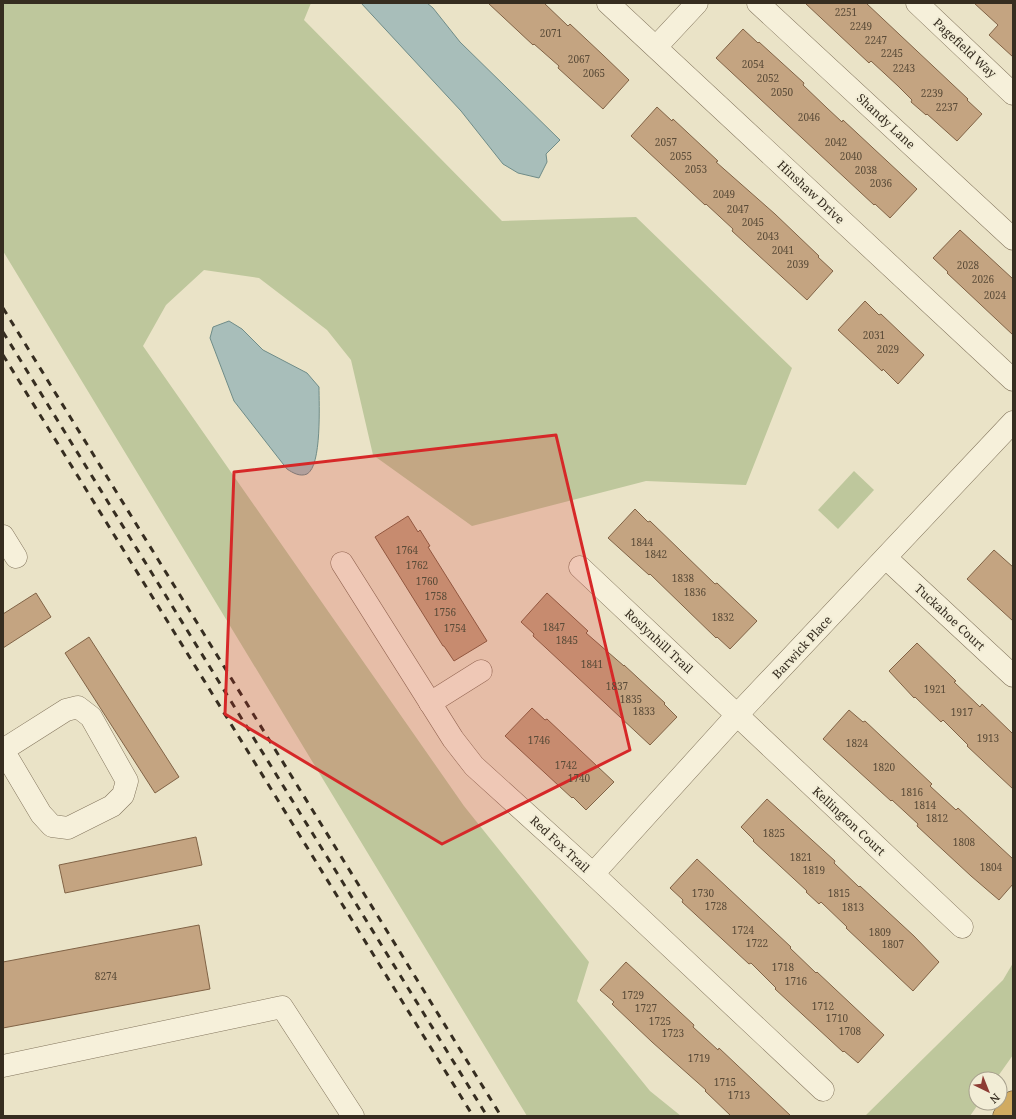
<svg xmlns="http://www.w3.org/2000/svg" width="1016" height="1119" font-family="'Noto Serif',serif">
<rect width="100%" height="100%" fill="#eae3c7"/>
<!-- green -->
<g fill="#bec79c">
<path d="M3,3H311L304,20L502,221L636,217L792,368L746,485L646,481L472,526L373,455L351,360L327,330L259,278L204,270L166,305L143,346L464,806L589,962L577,1001L650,1091L681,1116H527L3,251Z"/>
<path d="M854,471L874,490L838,529L818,510Z"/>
<path d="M1013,963V1055L996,1079H976V1103H979L970,1116H865L1003,980Z"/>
</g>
<!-- water -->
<g fill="#a8beba" stroke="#6f8c88">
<path d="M361,3H427L433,8L460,42L560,140L546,154L547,162L539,178L518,173L503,164L461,111Z"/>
<path d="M229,321L242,329L263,350L307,373L319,387C319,404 322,466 307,474C300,477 293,473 287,469L234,401L210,338L213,327Z"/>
</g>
<!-- building -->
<g fill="#c4a481" stroke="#816346">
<path d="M488,3H544L568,26L570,24L603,55L629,80L603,109L558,68L559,66L534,44L533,45Z"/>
<path d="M805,3H866L968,99L967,100L982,114L957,141L927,114L926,115L911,102L912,100L898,86L871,61L869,63Z"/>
<path d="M974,3H1013V57L989,35L998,25Z"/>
<path d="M743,29L758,43L759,42L804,83L803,85L827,108L842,122L843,120L917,189L890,218L875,204L874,205L716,58Z"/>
<path d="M657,107L672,121L673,119L718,161L716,162L775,214L819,256L818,257L833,271L807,300L732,231L733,229L706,204L705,205L690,191L631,136Z"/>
<path d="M960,230L1013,279V335L947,273L948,272L933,258Z"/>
<path d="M865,301L879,315L881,314L924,355L898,384L883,369L882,371L838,330Z"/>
<path d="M635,509L648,522L650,521L715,584L717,583L757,621L730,649L717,637L716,638L650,574L649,575L608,538Z"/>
<path d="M408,516L418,532L420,530L430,546L428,547L487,641L454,661L444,646H443L375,537Z"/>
<path d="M994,550L1013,567V621L967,579Z"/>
<path d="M36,593L51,617L3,648V614Z"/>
<path d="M547,593L588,631L586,633L624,666V665L665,703L664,704L677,717L650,745L546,648L533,636L534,634L521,622Z"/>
<path d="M89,637L179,777L155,793L65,653Z"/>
<path d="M917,643L956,681L954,682L980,707L982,704L1013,734V789L967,746L968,745L943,720L941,722L915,697L914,698L889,671Z"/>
<path d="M532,708L545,720L547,719L614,782L586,810L573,797L572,798L505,736Z"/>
<path d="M849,710L863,722L865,721L932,784L930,786L956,810L958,808L1013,859V884L999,900L971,876L917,826L918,824L892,800L891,801L823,739Z"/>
<path d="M767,799L835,861L834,863L859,887L860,886L914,936L939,962L913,991L846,928L847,927L821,902L819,904L806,892L807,891L753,841L754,840L741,827Z"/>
<path d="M196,837L202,865L65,893L59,865Z"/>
<path d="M697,859L791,947L790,948L816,973L817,972L884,1035L858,1063L844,1051L843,1052L775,989L776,988L751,963L749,964L682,902L683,900L670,888Z"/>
<path d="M199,925L210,989L3,1028V962Z"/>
<path d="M626,962L694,1025L693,1027L718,1050L719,1048L791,1116H731L705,1091L706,1090L652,1042L612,1004L614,1002L600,990Z"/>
</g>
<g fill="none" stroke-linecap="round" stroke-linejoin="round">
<defs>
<g id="minor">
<path d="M608,3L1013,380"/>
<path d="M758,3L1013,239"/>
<path d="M917,3L1013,94"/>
<path d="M656,47L697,3"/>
<path d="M3,536L16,557"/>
<path d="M886,558L1013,676"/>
<path d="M342,563L453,739L474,766L593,874L823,1090"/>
<path d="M580,567L962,927"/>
<path d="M430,703L481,671"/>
<path d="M78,707L91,717L127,781L123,795L112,806L68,828L52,826L41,814L3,750L66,710Z"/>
<path d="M593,874L737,715L1013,422"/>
<path d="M3,1066L282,1007L353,1116"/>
</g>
<path id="highway" d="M1004,1116L1013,1102"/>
</defs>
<!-- minor casing -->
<use href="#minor" stroke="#84765e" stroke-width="23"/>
<!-- highway casing -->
<use href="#highway" stroke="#524432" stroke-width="23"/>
<!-- minor -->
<use href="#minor" stroke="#f6f0da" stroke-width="22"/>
<!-- highway -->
<use href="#highway" stroke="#d1ab61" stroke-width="22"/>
<!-- rail -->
<g stroke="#362d20" stroke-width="3" stroke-dasharray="7 7" stroke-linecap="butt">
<path d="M3,308L501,1116"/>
<path d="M3,332L487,1116"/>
<path d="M3,355L473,1116"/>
</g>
</g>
<!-- marked area -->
<path fill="#d62828" fill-opacity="0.2" stroke="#d62828" stroke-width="3" stroke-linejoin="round" d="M556,435L630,750L442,844L225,714L234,472Z"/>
<g text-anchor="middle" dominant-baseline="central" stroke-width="4" stroke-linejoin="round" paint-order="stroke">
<!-- number labels -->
<g font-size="10" fill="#5a4b38">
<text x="846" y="12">2251</text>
<text x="861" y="26">2249</text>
<text x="551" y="33">2071</text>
<text x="876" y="40">2247</text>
<text x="892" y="53">2245</text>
<text x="579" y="59">2067</text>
<text x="753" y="64">2054</text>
<text x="904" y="68">2243</text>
<text x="594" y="73">2065</text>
<text x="768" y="78">2052</text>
<text x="782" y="92">2050</text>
<text x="932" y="93">2239</text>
<text x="947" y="107">2237</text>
<text x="809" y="117">2046</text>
<text x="666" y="142">2057</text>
<text x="836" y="142">2042</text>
<text x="681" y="156">2055</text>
<text x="851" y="156">2040</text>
<text x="696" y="169">2053</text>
<text x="866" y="170">2038</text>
<text x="881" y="183">2036</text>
<text x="724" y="194">2049</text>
<text x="738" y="209">2047</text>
<text x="753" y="222">2045</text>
<text x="768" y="236">2043</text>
<text x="783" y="250">2041</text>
<text x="798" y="264">2039</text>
<text x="968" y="265">2028</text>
<text x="983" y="279">2026</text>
<text x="995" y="295">2024</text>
<text x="874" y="335">2031</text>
<text x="888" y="349">2029</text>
<text x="642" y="542">1844</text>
<text x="407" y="550">1764</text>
<text x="656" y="554">1842</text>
<text x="417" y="565">1762</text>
<text x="683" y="578">1838</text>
<text x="427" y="581">1760</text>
<text x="695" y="592">1836</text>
<text x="436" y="596">1758</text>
<text x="445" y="612">1756</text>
<text x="723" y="617">1832</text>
<text x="554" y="627">1847</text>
<text x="455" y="628">1754</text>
<text x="567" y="640">1845</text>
<text x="592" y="664">1841</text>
<text x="617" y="686">1837</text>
<text x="935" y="689">1921</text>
<text x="631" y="699">1835</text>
<text x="644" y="711">1833</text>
<text x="962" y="712">1917</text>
<text x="988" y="738">1913</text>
<text x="539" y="740">1746</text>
<text x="857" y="743">1824</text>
<text x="566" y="765">1742</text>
<text x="884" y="767">1820</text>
<text x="579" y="778">1740</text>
<text x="912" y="792">1816</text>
<text x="925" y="805">1814</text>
<text x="937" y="818">1812</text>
<text x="774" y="833">1825</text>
<text x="964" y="842">1808</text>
<text x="801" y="857">1821</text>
<text x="991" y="867">1804</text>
<text x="814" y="870">1819</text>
<text x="703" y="893">1730</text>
<text x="839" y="893">1815</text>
<text x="716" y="906">1728</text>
<text x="853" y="907">1813</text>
<text x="743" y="930">1724</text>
<text x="880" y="932">1809</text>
<text x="757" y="943">1722</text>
<text x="893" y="944">1807</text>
<text x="783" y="967">1718</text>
<text x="106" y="976">8274</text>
<text x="796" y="981">1716</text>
<text x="633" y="995">1729</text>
<text x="823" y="1006">1712</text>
<text x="646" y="1008">1727</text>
<text x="837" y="1018">1710</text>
<text x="660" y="1021">1725</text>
<text x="850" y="1031">1708</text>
<text x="673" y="1033">1723</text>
<text x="699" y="1058">1719</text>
<text x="725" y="1082">1715</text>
<text x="739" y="1095">1713</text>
</g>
<!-- street labels -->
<g font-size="12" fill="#362d20" stroke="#f2edd6">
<text transform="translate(965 48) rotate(43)">Pagefield Way</text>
<text transform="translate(886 121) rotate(43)">Shandy Lane</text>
<text transform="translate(811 192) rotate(43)">Hinshaw Drive</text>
<text transform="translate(950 617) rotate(43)">Tuckahoe Court</text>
<text transform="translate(659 641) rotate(43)">Roslynhill Trail</text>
<text transform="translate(802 647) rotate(-47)">Barwick Place</text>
<text transform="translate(849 821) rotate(43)">Kellington Court</text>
<text transform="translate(560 844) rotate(43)">Red Fox Trail</text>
</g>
</g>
<!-- border -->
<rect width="1016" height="1119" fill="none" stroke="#362d20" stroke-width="8"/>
<!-- north arrow -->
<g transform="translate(988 1091) rotate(137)"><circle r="19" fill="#f2edd6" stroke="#a7a08d"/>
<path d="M0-3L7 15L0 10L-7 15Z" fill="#8d3c34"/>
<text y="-6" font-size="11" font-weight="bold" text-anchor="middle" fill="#362d20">N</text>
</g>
</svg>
